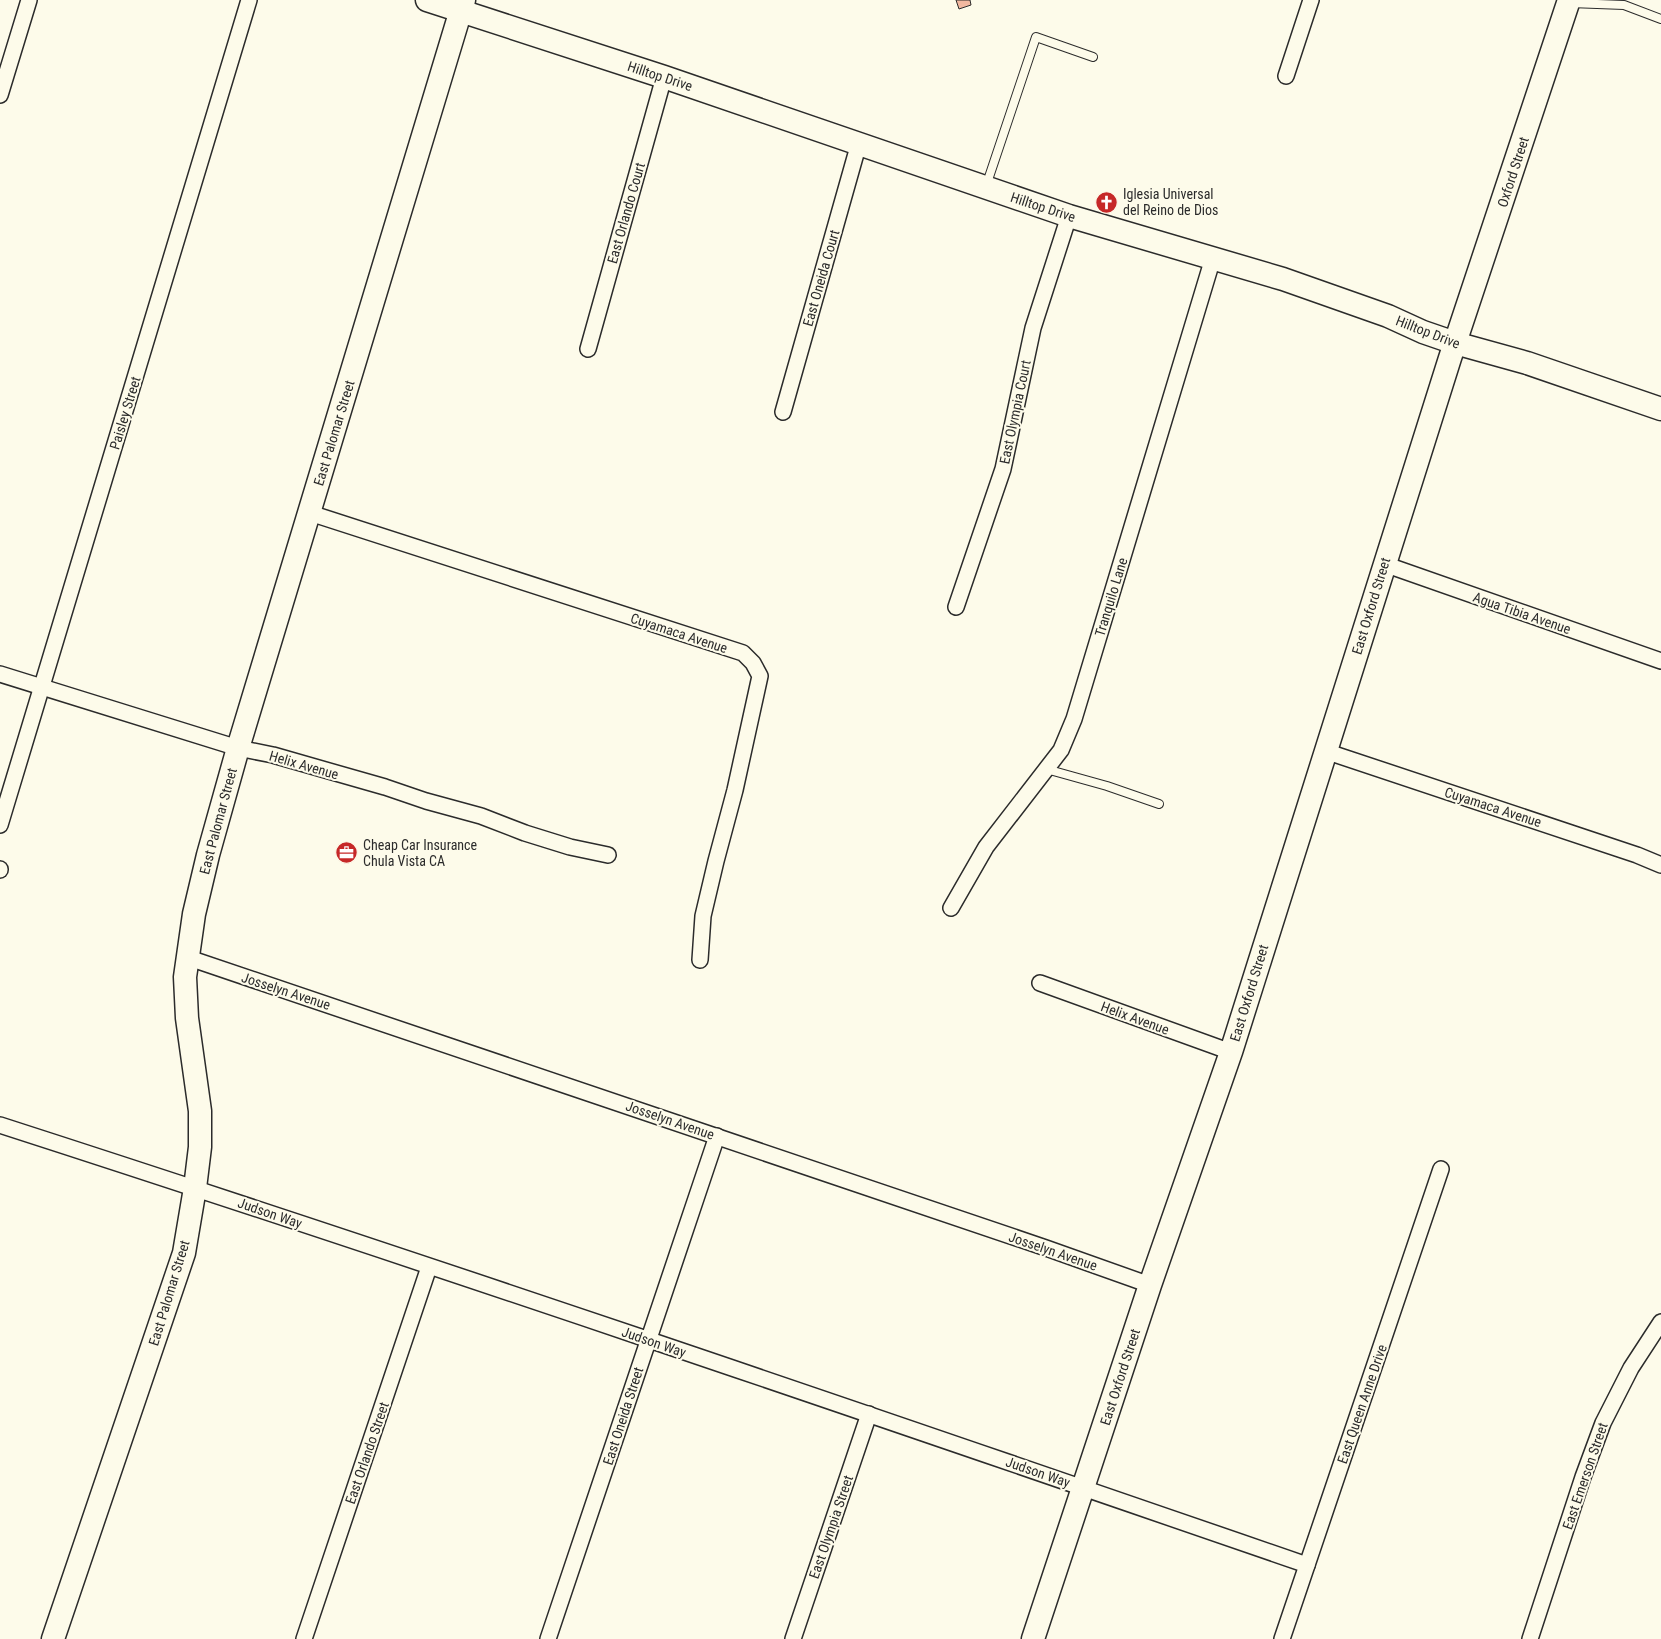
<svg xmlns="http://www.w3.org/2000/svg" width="1661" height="1639" font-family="'Roboto Condensed',sans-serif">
<rect width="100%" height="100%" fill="#fdfbea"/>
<!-- building -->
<path fill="#f2b8a0" stroke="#2b2b2b" d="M956,0H970L971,5L959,9Z"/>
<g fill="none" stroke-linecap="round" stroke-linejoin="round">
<defs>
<g id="lane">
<path d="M1570,3L1624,5L1661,19"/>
<path d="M986,186L1036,37L1093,57"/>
<path d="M1046,769L1107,786L1159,804"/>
</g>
<g id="street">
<path d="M1286,76L1311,0"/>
<path d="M0,95L29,0"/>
<path d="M588,349L664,77"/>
<path d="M783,412L859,143"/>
<path d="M310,513L743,653L753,663L760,676L735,790L716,861L703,916L700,960"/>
<path d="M1384,564L1661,661"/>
<path d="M956,607L1003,469L1033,328L1069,216"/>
<path d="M0,674L238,748L273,755L385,787L426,801L481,816L525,833L570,847L608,855"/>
<path d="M1325,751L1637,855L1661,865"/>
<path d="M0,825L249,0"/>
<path d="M0,869V870"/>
<path d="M951,908L986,847L1061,750L1074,719L1213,258"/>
<path d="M189,958L1046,1248L1150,1285"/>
<path d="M1040,983L1231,1052"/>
<path d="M0,1125C437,1266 872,1415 1307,1565"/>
<path d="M304,1639L429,1267"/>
<path d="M548,1639L717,1136"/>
<path d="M793,1639L869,1414"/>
<path d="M1282,1639L1441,1169"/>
<path d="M1530,1639L1583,1477L1603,1423L1631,1368L1661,1322"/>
</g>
<g id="secondary">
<path d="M427,0L664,77L1069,216L1283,279L1388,316L1423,332L1455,343L1527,363L1661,409"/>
<path d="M53,1639L184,1253L195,1188L200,1147V1111L187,1018L185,977L194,914L208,855L238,748L464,0"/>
<path d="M1033,1639L1150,1285L1231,1052L1450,358L1569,0"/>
</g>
</defs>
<!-- lane casing -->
<use href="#lane" stroke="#2b2b2b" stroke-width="10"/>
<!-- street casing -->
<use href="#street" stroke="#2b2b2b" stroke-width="18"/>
<!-- secondary casing -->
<use href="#secondary" stroke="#2b2b2b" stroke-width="25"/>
<!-- lane -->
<use href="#lane" stroke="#fdfbea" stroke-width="8"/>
<!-- street -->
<use href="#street" stroke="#fdfbea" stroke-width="15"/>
<!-- secondary -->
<use href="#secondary" stroke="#fdfbea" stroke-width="22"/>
</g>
<!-- icons -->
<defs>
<symbol id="church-disc" viewBox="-11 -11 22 22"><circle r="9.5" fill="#c62828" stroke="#fdfbea"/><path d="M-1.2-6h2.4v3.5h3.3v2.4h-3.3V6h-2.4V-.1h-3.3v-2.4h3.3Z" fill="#fff"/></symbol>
<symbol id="office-disc" viewBox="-11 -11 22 22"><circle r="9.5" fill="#c62828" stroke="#fdfbea"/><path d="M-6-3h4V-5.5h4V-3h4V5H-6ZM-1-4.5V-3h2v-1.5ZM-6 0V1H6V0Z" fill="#fff"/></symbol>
</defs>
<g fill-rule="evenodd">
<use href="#church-disc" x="1094" y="190" width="25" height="25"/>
<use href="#office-disc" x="334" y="840" width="25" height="25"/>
</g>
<g text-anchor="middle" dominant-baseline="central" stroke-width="4" stroke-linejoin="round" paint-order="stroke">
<!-- street labels -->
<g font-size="14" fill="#2b2b2b" stroke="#fdfbea">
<text transform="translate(660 76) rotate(18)">Hilltop Drive</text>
<text transform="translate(1513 172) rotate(-72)">Oxford Street</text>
<text transform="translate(1043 207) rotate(18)">Hilltop Drive</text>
<text transform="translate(626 213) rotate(-74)">East Orlando Court</text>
<text transform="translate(821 278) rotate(-74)">East Oneida Court</text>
<text transform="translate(1428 332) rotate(21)">Hilltop Drive</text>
<text transform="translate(1015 412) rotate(-78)">East Olympia Court</text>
<text transform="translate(125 413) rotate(-73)">Paisley Street</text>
<text transform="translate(334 433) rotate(-73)">East Palomar Street</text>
<text transform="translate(1111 597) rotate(-73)">Tranquilo Lane</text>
<text transform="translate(1371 606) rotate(-73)">East Oxford Street</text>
<text transform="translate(1522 613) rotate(19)">Agua Tibia Avenue</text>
<text transform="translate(679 633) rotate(18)">Cuyamaca Avenue</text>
<text transform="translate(304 765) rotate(16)">Helix Avenue</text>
<text transform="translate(1493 807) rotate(18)">Cuyamaca Avenue</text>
<text transform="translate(218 821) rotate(-75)">East Palomar Street</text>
<text transform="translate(286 991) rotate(18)">Josselyn Avenue</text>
<text transform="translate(1249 993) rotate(-73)">East Oxford Street</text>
<text transform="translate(1135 1018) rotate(20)">Helix Avenue</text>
<text transform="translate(670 1120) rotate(19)">Josselyn Avenue</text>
<text transform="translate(270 1213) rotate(19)">Judson Way</text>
<text transform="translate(1053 1251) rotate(19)">Josselyn Avenue</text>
<text transform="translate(169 1293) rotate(-73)">East Palomar Street</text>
<text transform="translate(654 1342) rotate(19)">Judson Way</text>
<text transform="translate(1120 1377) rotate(-72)">East Oxford Street</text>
<text transform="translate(1362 1404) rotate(-71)">East Queen Anne Drive</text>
<text transform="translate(623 1416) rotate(-72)">East Oneida Street</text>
<text transform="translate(367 1453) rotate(-71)">East Orlando Street</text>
<text transform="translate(1038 1472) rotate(19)">Judson Way</text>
<text transform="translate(1585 1476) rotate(-71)">East Emerson Street</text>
<text transform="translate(831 1527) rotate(-71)">East Olympia Street</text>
</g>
<!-- poi labels -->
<g font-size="14" fill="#2b2b2b" stroke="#fdfbea" text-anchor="start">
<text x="1123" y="194">Iglesia Universal<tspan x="1123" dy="16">del Reino de Dios</tspan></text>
<text x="363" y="845">Cheap Car Insurance<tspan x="363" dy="16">Chula Vista CA</tspan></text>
</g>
</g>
</svg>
